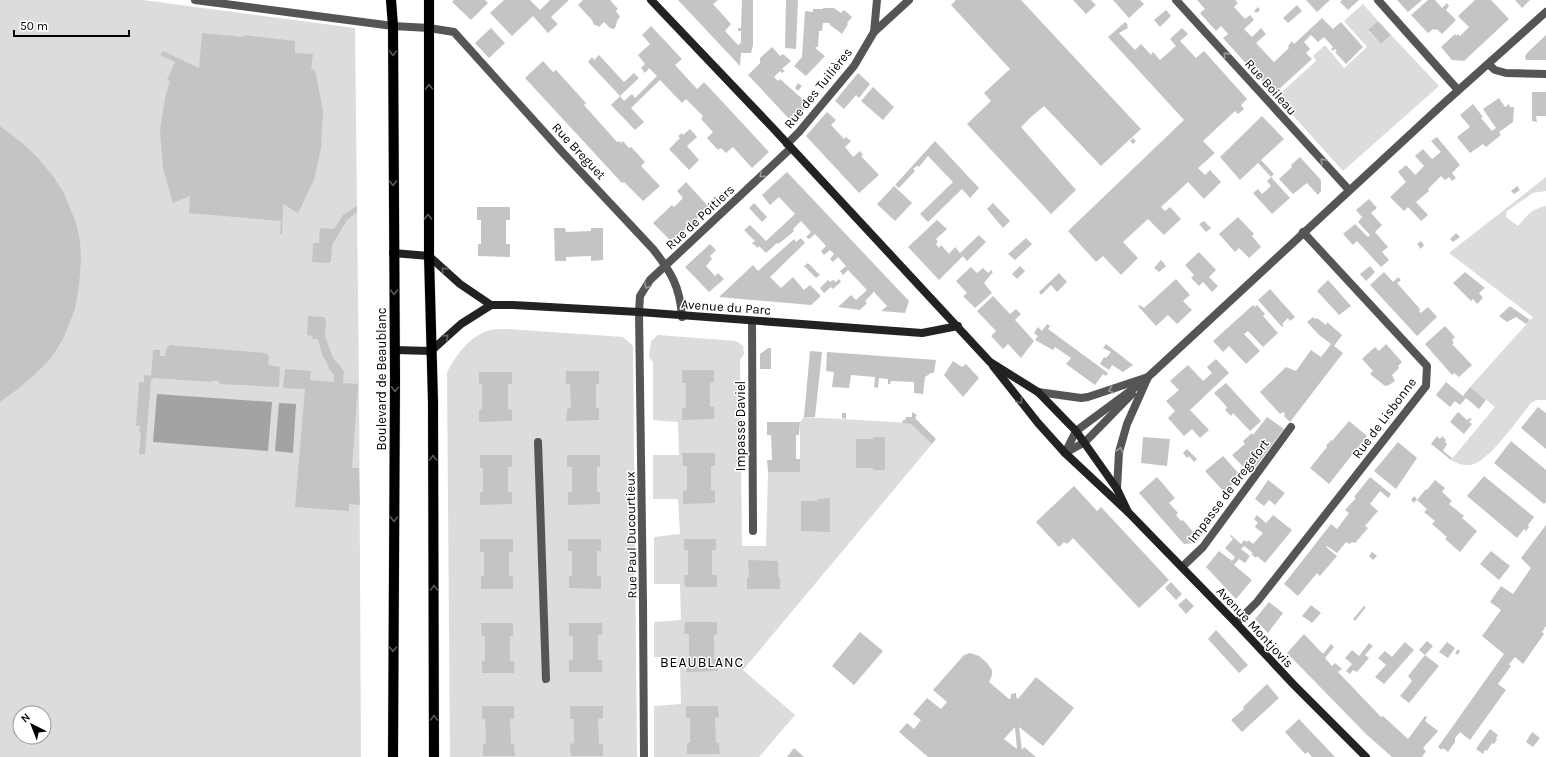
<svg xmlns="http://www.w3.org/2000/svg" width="1546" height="757" font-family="Karla,sans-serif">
<rect width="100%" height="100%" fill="#fff"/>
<!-- green -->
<g fill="#dcdcdc" fill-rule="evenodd">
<path d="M0,0H143L355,28L359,383L361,757H0ZM20,713H44V737H20Z"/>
<path d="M1363,4L1378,21L1368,31L1381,44L1391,35L1439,86L1343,171L1279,100L1283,97V91L1316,61L1313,56L1325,45L1344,68L1367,47L1344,21Z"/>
<path d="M1546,177V191L1533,193L1507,211L1506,217L1518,226C1526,216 1533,208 1546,206V400H1537L1531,403C1519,418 1491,458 1474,464C1466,467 1458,464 1451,460L1495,407L1470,387L1533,317L1449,253Z"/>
<path d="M507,329L623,337L633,346L637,757H450L447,372C457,354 470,335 491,330C496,329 502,329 507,329Z"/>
<path d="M658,335L736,341L743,346L744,354L740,360L742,546H766L768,472L800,471V422L804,417L911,423L932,444L743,670L795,715L759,757H654V706L681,704L680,667H667L666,657H654V622L681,620L680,584H654V537L680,534L678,499H653V455H679L678,422L653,420V362L649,357L651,341Z"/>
</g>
<!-- water -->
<g fill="#a3a3a3">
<path d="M157,394L272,402L268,451L153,442Z"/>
<path d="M279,403L296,404L293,453L275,451Z"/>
</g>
<!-- building -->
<g fill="#c4c4c4" fill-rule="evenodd">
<path d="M454,0H485L488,3L471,20L452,2Z"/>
<path d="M504,0H530L540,10L550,0H569L551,17L558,24L548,33L533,16L512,36L490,13Z"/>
<path d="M583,0H610L618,9L616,11L620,17L617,21L616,26L614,29L610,28L604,22L599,27L596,25H594L592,20L578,5Z"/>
<path d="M678,0H718L713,4L731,24L725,31L738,45L741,43V31H738V28H741L742,0H753V45L751,53H741L740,66Z"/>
<path d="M786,0H798L796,49L785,48Z"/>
<path d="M956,0H1021L1141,129L1101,166L1044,106L1031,117L1021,127L1076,190L1051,214L967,124L991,101L984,93L1010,69L951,5Z"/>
<path d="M1073,0H1091L1096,5L1086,14Z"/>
<path d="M1113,0H1140L1144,4L1129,18Z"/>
<path d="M1197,0H1235L1238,3L1234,7L1245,19L1250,15L1254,20L1244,29L1252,37L1261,28L1266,34L1256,43L1274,62L1289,48L1288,46L1292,41L1294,44L1322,18L1333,29L1341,22L1363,47L1346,64L1335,52L1337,51L1335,49L1333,51L1331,49L1333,47L1324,37L1318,42L1311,35L1304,42L1310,49L1306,53L1312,59L1278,90L1283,97L1279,100L1223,38L1228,34L1221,26L1216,31L1200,13L1205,9Z"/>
<path d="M1306,0H1330L1317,12Z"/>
<path d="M1342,0H1359L1348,10L1340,2Z"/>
<path d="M1397,0H1422L1408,12Z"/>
<path d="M1428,0H1435L1442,8L1447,3L1449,6L1446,10L1456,20L1442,34L1437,29L1435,30L1433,29L1428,33L1411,15Z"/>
<path d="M1475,0H1491L1509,19L1464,61L1452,60L1441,47L1455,34L1456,36L1458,34L1460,36L1469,27L1458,16Z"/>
<path d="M1515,0H1530L1522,8Z"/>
<path d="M1297,5L1302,11L1288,23L1283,18Z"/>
<path d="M1258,7L1260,10L1256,13L1254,11Z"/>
<path d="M823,8H834L841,13L844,10L852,17L847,23L848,24L842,34L829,24L830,23H823L822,31H819L818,47H816L815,48L825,56L806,76L794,66L802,57L805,11L813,12V9H823Z"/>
<path d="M1166,10L1171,16L1160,27L1154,20Z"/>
<path d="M1378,21L1391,35L1381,44L1368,30Z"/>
<path d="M1125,22L1128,25L1127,26L1128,28L1119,33L1135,50L1141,44L1151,55L1153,52L1160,60L1176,46L1170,39L1182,28L1188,34L1180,41L1196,58L1204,51L1247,99L1241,105L1244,109L1238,114L1235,111L1203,141L1215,153L1198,168L1205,175L1210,170L1221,182L1204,199L1188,182L1161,207L1165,211L1170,207L1181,219L1164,235L1148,219L1123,242L1138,258L1121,275L1103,256L1096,262L1068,231L1184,120L1108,37Z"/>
<path d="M651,26L682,59L675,65L697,89L704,82L769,152L752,168L733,147L726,153L721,148L718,150L707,138L713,132L701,119L703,116L686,99L682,103L660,80L631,108L644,122L635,130L611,105L620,96L588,62L592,57L594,60L599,55L624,82L634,73L639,78L620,96L624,101L632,94L635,98L657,76L649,68L645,73L641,68L645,64L638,55L650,44L642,35Z"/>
<path d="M491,28L505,43L489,58L475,43Z"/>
<path d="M202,33L243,37L244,35L295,41V53L313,54L311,70L314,69L316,74L323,111L321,148L314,180L298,213L283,204L282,234H280L281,221L189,213L190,196L173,203L163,168L160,131L165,98L170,81L167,80L175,62L160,55L163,51L199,68Z"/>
<path d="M1546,35V60H1526L1525,56L1527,53Z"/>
<path d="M772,47L780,56L783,54L791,61L782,69L785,71L782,73L780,71L774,77L778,81L780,79L808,104L793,123L748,75L760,63V58Z"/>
<path d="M543,61L553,72L556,70L586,103L584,105L617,142L619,141L621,143L623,141L629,148L631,147L645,162L641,166L660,186L643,201L624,182L622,183L525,78Z"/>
<path d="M858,73L870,84L859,98L856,95L844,109L835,101Z"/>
<path d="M798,83L802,86L798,91L795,88Z"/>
<path d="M873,87L894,107L883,120L861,101Z"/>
<path d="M1532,92H1546V116H1536L1537,122L1532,121Z"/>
<path d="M1499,98L1505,107L1509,104L1510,107H1514L1513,122L1499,132L1501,135L1486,147L1483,144L1470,153L1457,137L1470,127L1460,115L1473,104L1483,117L1481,118L1492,131L1496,128L1483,109Z"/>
<path d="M827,112L836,120L831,125L844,139L846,137L851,141L845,147L853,157L860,151L863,155L861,156L879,175L859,193L806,136Z"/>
<path d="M1262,116L1284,139L1261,160L1274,174L1271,177L1290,198L1272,214L1253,193L1258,189L1262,194L1271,186L1267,181L1271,177L1258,163L1240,180L1220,157Z"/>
<path d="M0,126L22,143L38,158L53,176L64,193L76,223L80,241L81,261L79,285L75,309L63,339L51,358L35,374L18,389L0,402Z"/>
<path d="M690,129L697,137L687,146L699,160L689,170L669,149L680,138L678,136L682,133L683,135Z"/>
<path d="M1437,137L1460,165L1452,173L1456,178L1452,181L1449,177L1445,180L1441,176L1428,189L1429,191L1416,202L1428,215L1421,221L1408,207L1404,211L1390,197L1406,182L1398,172L1406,165L1415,175L1424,166L1415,156L1423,149L1432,159L1441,152L1431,141Z"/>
<path d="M1133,138L1136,141L1133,144L1130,141Z"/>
<path d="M935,141L979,188L970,198L962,189L928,222L920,214L953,182L928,156L919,167L917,166L913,169L915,171L899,188L895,185Z"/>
<path d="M1300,157L1321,180V191L1318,195L1307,183L1293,194L1279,179L1292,167L1291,165Z"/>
<path d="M787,172L909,301L905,313L881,311L887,306L873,291V293L865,301L867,303L860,310L838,307L851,295L856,300L867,290L848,270L843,275L840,271L846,266L838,257L833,262L830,259L834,254L830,250L824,255L821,251L826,246L815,234L809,239L806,237L811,232L801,221L793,229L794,231L786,238L778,244L777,243L766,253L759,246L758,248L752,243L755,241L744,230L750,225L766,241L795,214L779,197L770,205L762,195Z"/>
<path d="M686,182L709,207L672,242L653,223L672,205L674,207L683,198L677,191Z"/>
<path d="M894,186L912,203L895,221L877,204Z"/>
<path d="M1517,186L1520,190L1514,194L1511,191Z"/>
<path d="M1369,199L1377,208L1371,213L1382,225L1375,232L1388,247L1382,252L1389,260L1381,267L1357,241L1353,245L1343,234L1355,224L1368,237L1370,235L1358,222L1362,217L1356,210Z"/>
<path d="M754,203L767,217L762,222L749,208Z"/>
<path d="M993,203L1010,221L1003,228L987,209Z"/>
<path d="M357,206V212L347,220L332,245L331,261L329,263L312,262L313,243H319L320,228L334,229L343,215Z"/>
<path d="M477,207H510V220H506V244H510V257L478,256V244H481V220H477Z"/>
<path d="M1238,217L1254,234L1252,236L1261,247L1249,258L1239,248L1235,252L1219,234Z"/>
<path d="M937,220L947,229L936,239L938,242L936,244L939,248L941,245L949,254L955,247L960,253L979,235L986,242L967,261L963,256L939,280L908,247Z"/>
<path d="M1204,221L1211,228L1206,232L1199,224Z"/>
<path d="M554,228H565L566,232L591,231V228H603V260L591,261V256L566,257V261H555Z"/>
<path d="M1456,233L1460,237L1453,242L1450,239Z"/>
<path d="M801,238L805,243L770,277L781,288L793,277L804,290L810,285L821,296L811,305L719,297L753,265L758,271L794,239L796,242Z"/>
<path d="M1026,238L1032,244L1015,260L1008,254Z"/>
<path d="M1421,241L1424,245L1421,249L1417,244Z"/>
<path d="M710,244L716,250L710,256L712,259L706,266L715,276L718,273L724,279L709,292L685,267Z"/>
<path d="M1199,252L1216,270L1209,277L1218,286L1212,292L1203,282L1199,286L1191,278L1194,275L1185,265Z"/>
<path d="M1161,260L1166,266L1159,272L1154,268Z"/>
<path d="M808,263L820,275L816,278L804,266Z"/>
<path d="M1020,266L1025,271L1017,279L1012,274Z"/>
<path d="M1370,266L1375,272L1366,281L1360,274Z"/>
<path d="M971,267L977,273L983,268L988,273L991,270L993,272L984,283L992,293L975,308L963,296L967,293L956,281Z"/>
<path d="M1384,272L1393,282L1398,277L1401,280L1397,283L1420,309L1419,311L1421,313L1428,307L1437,317L1417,336L1370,285Z"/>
<path d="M1465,272L1485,288L1479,293L1483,298L1477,304L1473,299L1471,301L1453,283Z"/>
<path d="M1059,273L1067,282L1057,292L1051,285L1041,295L1039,292Z"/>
<path d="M839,279L841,282L833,289L831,287L824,293L820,288L828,280L830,282L833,280L836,282Z"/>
<path d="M1176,279L1190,295L1183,301L1192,310L1177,324L1168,315L1156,326L1138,306L1140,305L1144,308Z"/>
<path d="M1328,280L1351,306L1339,315L1317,291Z"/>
<path d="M1270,289L1295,317L1290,321L1288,318L1282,324L1284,325L1282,327L1258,300Z"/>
<path d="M993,296L1010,314L1016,309L1021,314L1015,320L1034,341L1021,358L1008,344L1003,349L991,336L996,331L977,311Z"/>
<path d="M1253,305L1255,307L1257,305L1265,314L1263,316L1278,333L1263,347L1248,331L1244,334L1260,351L1246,364L1229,346L1223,352L1213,341Z"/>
<path d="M1510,306L1530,320L1526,324L1516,317L1507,322L1499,316Z"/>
<path d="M308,316L324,317L326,320L325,336L327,342L333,358L344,371L343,383L358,384L352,468H359L360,505L349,504V511L295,507L305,389L283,388L285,369L311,371L310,380L334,382V375L328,368L329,367L322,354L318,339H312L313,336L307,335Z"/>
<path d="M1313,317L1315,319L1317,318L1326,325L1327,322L1342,335L1334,346L1343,353L1290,422L1284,416L1285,414L1283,412L1280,414L1260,392L1286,367L1296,371L1311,350L1321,357L1331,344L1319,335L1307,322Z"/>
<path d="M1047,324L1050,326L1048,329L1108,373L1106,376L1103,374L1095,385L1066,364L1071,358L1055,347L1053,350L1035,340L1038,336L1034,333L1038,327L1042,331Z"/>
<path d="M1445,326L1455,337L1452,340L1454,343L1452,344L1472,365L1459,377L1454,373L1452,375L1425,344Z"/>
<path d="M1106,344L1133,365L1123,372L1112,365L1109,370L1100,364L1104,357L1106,358L1111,352L1103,348Z"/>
<path d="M1386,344L1402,362L1398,366L1399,368L1392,375L1395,381L1389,385L1385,386L1370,374L1373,371L1362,359L1375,347L1379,351Z"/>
<path d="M170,345L265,353L269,356L268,365L280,367L279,387L219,384V381H211V382L154,378L151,380L145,454H139L141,433L139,432L140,426H136L139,382H144V375L151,376L153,350H160V356H165L166,349Z"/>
<path d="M768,348H771V369H760V354Z"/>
<path d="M810,351L822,352L815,417H804Z"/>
<path d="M827,352L936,360L934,373H931L925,377L923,394L914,393V382L891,381L890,384H888V379L879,378L878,388L874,387L875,377L851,375L849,388L832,387L834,372L826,371Z"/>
<path d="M1216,359L1229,373L1190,410L1209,430L1200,438L1192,429L1184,436L1168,418L1175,411L1166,401L1179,390L1170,381L1188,365L1203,381L1212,373L1207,367Z"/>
<path d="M953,361L962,367L966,364L979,378L963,397L944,375Z"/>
<path d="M682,370H714V382L710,383V407H714V419L682,420V408H686V383H682Z"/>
<path d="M566,371H599V384H596V408H599V420L566,421L567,409L571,408L570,384H566Z"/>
<path d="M479,372H512V384H508V409L512,410V421L479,422V410L482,409V384H479Z"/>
<path d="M1446,382L1463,396L1470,387L1486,400L1479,409L1466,398L1460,405L1455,401L1450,407L1436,395Z"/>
<path d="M1226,383L1261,421L1250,431L1233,413L1231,416L1225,410L1227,407L1214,393Z"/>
<path d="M1538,407L1546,413V449L1521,428Z"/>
<path d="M912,412L917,415L915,418L936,439L932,444L911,424L902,423L903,420H905L906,417H912Z"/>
<path d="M1458,412L1467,420L1470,418L1472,419L1469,422L1472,424L1464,434L1450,422Z"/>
<path d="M842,413H846V419L842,418Z"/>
<path d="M1267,417L1284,429L1250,474L1232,455L1245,444L1243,441L1252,433L1253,435Z"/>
<path d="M1349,421L1367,436L1329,484L1310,468L1327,447L1326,446L1331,440L1332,441Z"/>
<path d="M767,422H800L799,435H796V459H800V472H768L767,460H772L771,435H767Z"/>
<path d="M1437,436L1440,439L1442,436L1446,440L1445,442L1447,444L1443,451L1452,458L1451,460L1431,444Z"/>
<path d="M873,437H885V470H873V468H856V439H873Z"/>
<path d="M1143,437L1170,439L1167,466L1141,463Z"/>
<path d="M1511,441L1546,470V502L1544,504L1494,463Z"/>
<path d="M1398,442L1417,458L1396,489L1374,471Z"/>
<path d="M1187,449L1197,459L1194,462L1189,456L1187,458L1183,453Z"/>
<path d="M682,453H715V466H711V490L715,491V503L683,504V491L687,490V466H683Z"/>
<path d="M480,455H512V467H508V492H512V504L480,505V492H483V468H480Z"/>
<path d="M567,455H600V467H597V492H600V504L568,505V492H572V467H567Z"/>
<path d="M1223,456L1241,476L1224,492L1205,471Z"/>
<path d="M1484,476L1534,517L1528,525L1529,527L1526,531L1524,529L1517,538L1467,496Z"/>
<path d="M1157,477L1175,498L1169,503L1178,513L1176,515L1181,521L1183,520L1193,532L1199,526L1205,532L1196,543L1184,544L1139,493Z"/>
<path d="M1370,477L1391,494L1388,498L1380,491L1370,504L1378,511L1365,526L1368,528L1355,543L1352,542L1350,544L1346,542L1337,553L1327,546L1326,547L1337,556L1320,576L1317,573L1298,596L1284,584L1331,524L1337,529L1349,513L1345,510L1356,498L1354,497Z"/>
<path d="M1268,480L1285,493L1275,505L1269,500L1264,506L1255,499Z"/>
<path d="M1435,480L1445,488L1442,492L1452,501L1449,504L1464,516L1462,518L1477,531L1460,552L1445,539L1447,537L1432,524L1435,521L1424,512L1427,509L1417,500L1426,489L1427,490Z"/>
<path d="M1074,486L1097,511L1101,507L1169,580L1139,608L1073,538L1067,544L1064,542L1059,547L1036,522Z"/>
<path d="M1414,496L1417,499L1414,503L1411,500Z"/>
<path d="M830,498V532L801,531V501H817L818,499Z"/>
<path d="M1257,515L1266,523L1273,515L1292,530L1265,563L1257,556L1256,558L1251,554L1253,553L1244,546L1241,549L1250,556L1245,563L1239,559L1234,565L1252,580L1236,599L1206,567L1219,551L1232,561L1235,557L1225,548L1233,539L1230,536L1231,535L1241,544L1244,540L1247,542L1248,540L1253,544L1263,533L1256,528L1255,526L1258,523L1254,519Z"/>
<path d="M1546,525V626L1542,632L1544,634L1523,664L1515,657L1509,664L1511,666L1498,684L1506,690L1470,740L1460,732L1455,738V742L1448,752L1443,748L1442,750L1438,747L1504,654L1482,636L1501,610L1490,602L1501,586L1513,594L1531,568L1521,558Z"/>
<path d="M480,539H513V552H509V576L513,577V589H481V576H484V552H480Z"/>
<path d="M568,539H601V551H597V576H601V589L569,588V576H572V551H568Z"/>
<path d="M684,539H716V550H712V575H717V587H685L684,575H688V550H684Z"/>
<path d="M1491,551L1510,566L1499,580L1480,564Z"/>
<path d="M1372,552L1377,556L1373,560L1369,556Z"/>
<path d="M748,560L778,561V577H780V589H747V577H749Z"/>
<path d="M1171,582L1182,594L1176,600L1165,588Z"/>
<path d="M1186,598L1194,606L1186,614L1178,605Z"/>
<path d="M1269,602L1283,613L1268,633L1255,619Z"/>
<path d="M1311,605L1321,613L1312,623L1302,616Z"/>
<path d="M1364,606L1366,607L1355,621L1353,619Z"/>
<path d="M685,622H717V635H714V659H717L718,671L686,672L685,660L689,659V634H684Z"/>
<path d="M481,623H513V636H510V661H514V673H482V661H485V636H482Z"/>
<path d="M569,623H602V635H598V660H602V672H569V660H573V636H569Z"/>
<path d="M1216,630L1248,665L1239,673L1208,639Z"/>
<path d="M860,632L883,651L854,685L832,666Z"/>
<path d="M1304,634L1323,654L1331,644L1334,647L1325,658L1332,666L1335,663L1342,669L1338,672L1381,717L1383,716L1408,739L1425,716L1427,717L1425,721L1438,731L1423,748L1426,751L1422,757H1392L1367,735L1287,653Z"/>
<path d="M1427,641L1433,646L1425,655L1419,650Z"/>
<path d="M1405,642L1414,650L1384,684L1375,677L1386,665L1378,658L1385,651L1392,657Z"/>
<path d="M1447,642L1455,648L1448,658L1439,652Z"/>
<path d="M1369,643L1373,646L1365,655L1369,658L1357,672L1353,670L1350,674L1346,671L1352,664L1345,658L1352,650L1359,656Z"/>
<path d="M1458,649L1460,651L1458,655L1455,653Z"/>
<path d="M970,653L979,656L987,663L992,670V675L989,682L1009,699L1011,698V694L1016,693V697L1018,699L1036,677L1074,708L1043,746L1019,727L1022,750L1024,747L1036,757H928L899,732L907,723L914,729L921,720L913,714L927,698L941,709L947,702L933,690L964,655ZM1014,728H1015L1017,749L1004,739Z"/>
<path d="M1425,655L1439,666L1409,703L1400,696L1412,681L1408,676Z"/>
<path d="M1267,684L1279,698L1242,732L1231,720L1244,709L1243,707Z"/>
<path d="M482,706H514V719H510L511,744H514L515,756H483V744H486V732L485,719H482Z"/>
<path d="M570,706H603V718L598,719L599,744H603V756H571L570,743L574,744V719H570Z"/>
<path d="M686,706H718L719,717L715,718L716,743H719L720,754H687V743H690V718H686Z"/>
<path d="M1299,719L1335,757H1312L1308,752L1305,754L1285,732Z"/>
<path d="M1490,729L1498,735L1496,738L1497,740L1494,744L1492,743L1487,751L1485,750L1483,754L1476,749Z"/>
<path d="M1532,732L1540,738L1533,747L1526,742Z"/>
<path d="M794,748L804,757H787Z"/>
</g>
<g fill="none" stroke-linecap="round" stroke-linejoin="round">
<defs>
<g id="primary">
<path d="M391,0L393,26L395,379L393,757"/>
<path d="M429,0V256L433,402L434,757"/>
</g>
</defs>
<!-- primary casing -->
<use href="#primary" stroke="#dbdbdb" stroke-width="11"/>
<!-- minor -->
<g stroke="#555" stroke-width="8">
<path d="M195,0L393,26L429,28L454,32L564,154L653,249C671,272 680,286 682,317"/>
<path d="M1176,0L1349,190"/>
<path d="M1378,0L1458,90"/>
<path d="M874,32L909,0"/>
<path d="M1488,64L1495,70L1506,73L1546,74"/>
<path d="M787,144L799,132L854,66L874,32L877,0"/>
<path d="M752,321L753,531"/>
<path d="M538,442L546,679"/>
<path d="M1182,567L1203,547L1291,427"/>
<path d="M1236,623L1257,602L1426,386L1427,366L1303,232"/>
<path d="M644,757L643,603L639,312L640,296L650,280L791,148"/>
</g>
<!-- tertiary -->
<g stroke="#555" stroke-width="8">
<path d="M1038,392L1081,398L1088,397L1148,377L1443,104L1546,12"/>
<path d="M1065,453L1076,431L1141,383"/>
<path d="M1065,453L1085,442L1132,394"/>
<path d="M1117,489L1119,452L1127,424L1148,377"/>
</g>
<!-- secondary -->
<g stroke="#222" stroke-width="8">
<path d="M651,0L771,126L990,362L1038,392L1076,431L1117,489L1128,512"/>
<path d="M393,253L429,256L460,284L491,305"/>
<path d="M394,350L431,351L461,324L491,305H513L639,312L922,333L958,326"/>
<path d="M993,366L1038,423L1065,453L1128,512L1236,623L1294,685L1366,757"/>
</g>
<!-- primary -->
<use href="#primary" stroke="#000" stroke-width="10"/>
</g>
<!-- one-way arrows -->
<defs><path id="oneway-chevron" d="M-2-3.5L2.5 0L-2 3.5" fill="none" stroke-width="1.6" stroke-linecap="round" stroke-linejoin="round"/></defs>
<g stroke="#595959">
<use href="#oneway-chevron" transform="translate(393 53) rotate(90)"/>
<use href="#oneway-chevron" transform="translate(429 87) rotate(-90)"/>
<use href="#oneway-chevron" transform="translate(393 183) rotate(90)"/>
<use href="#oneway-chevron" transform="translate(428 217) rotate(-90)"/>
<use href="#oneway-chevron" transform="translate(394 292) rotate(89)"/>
<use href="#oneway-chevron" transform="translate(395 389) rotate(91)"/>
<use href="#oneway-chevron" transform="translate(433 458) rotate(-90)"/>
<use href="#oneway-chevron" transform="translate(394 519) rotate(90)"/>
<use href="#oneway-chevron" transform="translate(434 588) rotate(-90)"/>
<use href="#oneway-chevron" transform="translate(393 649) rotate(90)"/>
<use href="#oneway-chevron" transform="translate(434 718) rotate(-90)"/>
</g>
<g stroke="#999">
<use href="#oneway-chevron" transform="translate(1226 55) rotate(-132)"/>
<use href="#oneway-chevron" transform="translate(1323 161) rotate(-132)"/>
<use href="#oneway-chevron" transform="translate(762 175) rotate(137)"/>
<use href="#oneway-chevron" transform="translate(647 286) rotate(122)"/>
<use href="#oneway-chevron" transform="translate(1111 390) rotate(162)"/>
<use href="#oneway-chevron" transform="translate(1120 450) rotate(-77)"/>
</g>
<g stroke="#646464">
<use href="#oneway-chevron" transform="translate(444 270) rotate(-139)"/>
<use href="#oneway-chevron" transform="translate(446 337) rotate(-42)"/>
<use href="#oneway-chevron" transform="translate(1020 401) rotate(52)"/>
</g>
<g text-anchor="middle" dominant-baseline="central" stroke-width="3" stroke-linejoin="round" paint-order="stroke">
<!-- street labels -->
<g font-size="13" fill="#000" stroke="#fff">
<text transform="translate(1271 87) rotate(48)">Rue Boileau</text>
<text transform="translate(818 88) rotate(-51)">Rue des Tuilières</text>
<text transform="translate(579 151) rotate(47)">Rue Breguet</text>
<text transform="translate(700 217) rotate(-43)">Rue de Poitiers</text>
<text transform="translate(726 307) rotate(4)">Avenue du Parc</text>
<text transform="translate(381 379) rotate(-90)">Boulevard de Beaublanc</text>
<text transform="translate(1384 418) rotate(-53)">Rue de Lisbonne</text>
<text transform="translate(740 426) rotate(-90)">Impasse Daviel</text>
<text transform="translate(1228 491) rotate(-53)">Impasse de Bregefort</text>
<text transform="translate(631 535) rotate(-91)">Rue Paul Ducourtieux</text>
<text transform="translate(1255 627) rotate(47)">Avenue Montjovis</text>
</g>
<!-- neighbourhood labels -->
<g font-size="14" letter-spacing="1" fill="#000" stroke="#fff">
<text x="702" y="662">BEAUBLANC</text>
</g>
</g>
<!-- north arrow -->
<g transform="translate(32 725) rotate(318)"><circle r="19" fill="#ffffff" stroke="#999999"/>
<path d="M0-3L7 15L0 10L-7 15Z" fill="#000000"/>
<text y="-6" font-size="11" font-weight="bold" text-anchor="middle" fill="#000000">N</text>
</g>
<!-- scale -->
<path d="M14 30v6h115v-6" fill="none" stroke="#000000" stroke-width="2"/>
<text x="20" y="30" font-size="12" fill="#000000" stroke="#ffffff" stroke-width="3" paint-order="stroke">50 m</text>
</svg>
